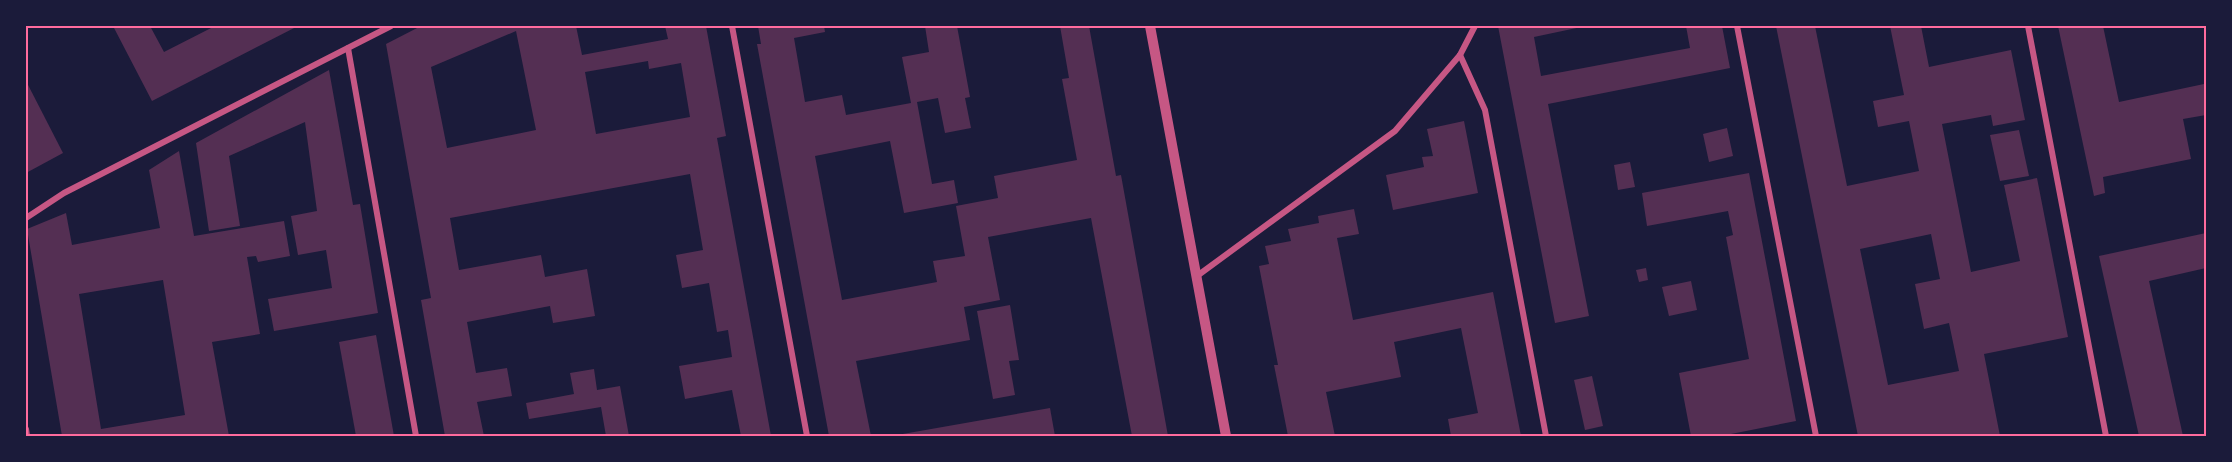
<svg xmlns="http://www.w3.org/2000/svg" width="2232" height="462" font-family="'Fira Sans',sans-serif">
<rect width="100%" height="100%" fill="#1b1b3a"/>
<!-- building -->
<g fill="#542f53" fill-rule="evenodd">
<path d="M113,26H150L164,52L215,26H298L152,101Z"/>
<path d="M421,26H576L582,55L668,39L665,26H706L726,136L717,138L771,436H741L732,390L685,399L679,366L732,357L728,330L717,332L709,283L682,288L676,255L703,250L690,174L450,218L459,270L541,255L545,277L587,269L595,316L553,323L550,306L467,322L476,373L507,368L512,396L477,402L484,436H445L421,300L431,298L386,44ZM516,31L536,130L447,148L431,67ZM648,61L649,69L681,63L690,117L596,134L585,72Z"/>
<path d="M758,26H824L825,32L794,38L805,102L842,95L846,115L911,103L902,57L929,52L925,26H957L970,97L965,98L971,128L945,133L938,98L917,102L932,184L954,180L958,203L904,213L890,141L815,156L842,300L937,282L933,261L965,256L956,206L998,198L994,176L1077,160L1062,79L1069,78L1060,26H1089L1116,176L1121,175L1168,436H1132L1091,218L988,237L1000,300L964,307L970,340L856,361L871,436H829L757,44H761Z"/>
<path d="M1498,26H1586L1534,37L1541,76L1690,48L1686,26H1722L1730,68L1548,104L1589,316L1555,323Z"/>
<path d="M1776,26H1815L1847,186L1919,171L1909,121L1878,127L1873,101L1904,95L1890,26H1921L1929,67L2011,50L2025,120L1993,126L1991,115L1942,124L1971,272L2020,261L2004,185L2037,178L2068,337L1984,354L2000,436H1858ZM1931,234L1940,279L1915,284L1924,329L1949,323L1959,371L1888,385L1860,249Z"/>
<path d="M2058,26H2103L2119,102L2204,84L2206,115L2183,119L2191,159L2103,177L2105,193L2094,196Z"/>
<path d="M329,70L353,205L360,204L378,313L274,331L268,299L332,288L326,250L298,255L291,216L317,211L305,122L229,156L240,226L209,231L196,143Z"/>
<path d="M26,81L63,153L26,173Z"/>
<path d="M1464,121L1478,193L1393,210L1386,175L1424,167L1422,157L1433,156L1427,129Z"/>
<path d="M1727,128L1733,156L1709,162L1703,134Z"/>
<path d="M2019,130L2029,176L2000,181L1990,135Z"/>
<path d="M179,151L194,236L284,221L290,256L258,262L256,256L247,257L260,334L212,342L229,436H62L27,229L66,213L72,245L160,228L149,170ZM163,280L185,415L101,429L79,294Z"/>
<path d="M1630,162L1635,187L1618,190L1614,165Z"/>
<path d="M1749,173L1796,421L1721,436H1691L1679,373L1749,359L1726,237L1733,235L1728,211L1647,226L1642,193Z"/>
<path d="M1354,209L1359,234L1337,238L1353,320L1493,292L1521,436H1451L1448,419L1478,413L1461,328L1394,342L1401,377L1326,392L1335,436H1288L1274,365H1278L1259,266L1269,264L1265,246L1291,241L1288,229L1319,223L1318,216Z"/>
<path d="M2206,233V268L2149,281L2183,436H2139L2099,256Z"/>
<path d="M1646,268L1648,280L1639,282L1636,270Z"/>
<path d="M1691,281L1697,310L1669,316L1662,287Z"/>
<path d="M1010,305L1019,360L1009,361L1015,395L993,399L977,311Z"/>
<path d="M376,335L394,436H356L339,342Z"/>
<path d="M594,369L597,390L620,386L629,436H606L601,407L529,419L526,403L574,394L570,373Z"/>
<path d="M1592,376L1603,426L1585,430L1574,380Z"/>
<path d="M1050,408L1055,436H897V435Z"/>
</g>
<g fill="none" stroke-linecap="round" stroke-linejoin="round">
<!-- minor -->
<g stroke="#c65784" stroke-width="6">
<path d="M732,26L807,436"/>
<path d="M1737,26L1816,436"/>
<path d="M2028,26L2106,436"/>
<path d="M348,48L416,436"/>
<path d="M1460,55L1485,110L1546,436"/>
<path d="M26,218L64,193L391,26"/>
<path d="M1197,276L1395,131L1460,55L1475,26"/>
<path d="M26,429L27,436"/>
</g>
<!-- tertiary -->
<path stroke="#c65784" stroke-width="10" d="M1150,26L1226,436"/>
</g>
<!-- border -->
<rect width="2232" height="462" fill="none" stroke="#1b1b3a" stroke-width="54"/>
<rect x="27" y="27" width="2178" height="408" fill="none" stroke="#ff6b9d" stroke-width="2"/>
</svg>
